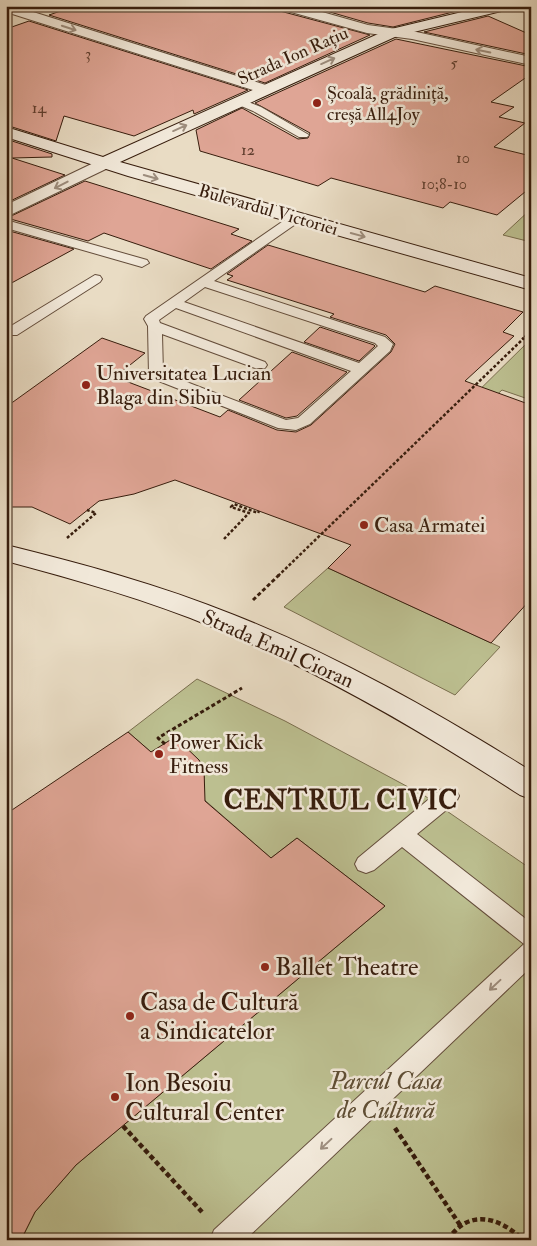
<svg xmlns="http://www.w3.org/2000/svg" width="537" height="1246" font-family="'IM FELL Double Pica',serif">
<rect width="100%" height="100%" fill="#e9dcc4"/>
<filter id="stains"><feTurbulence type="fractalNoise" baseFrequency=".004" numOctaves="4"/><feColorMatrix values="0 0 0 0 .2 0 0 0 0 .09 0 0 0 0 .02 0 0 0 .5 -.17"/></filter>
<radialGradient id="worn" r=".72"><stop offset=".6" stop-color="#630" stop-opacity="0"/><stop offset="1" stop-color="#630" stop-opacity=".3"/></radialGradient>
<!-- green -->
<g fill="#bcbf90" stroke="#7a6e4e">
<path d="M531,209V242L503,235Z"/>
<path d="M531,339V400L502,390L392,491L381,487Z"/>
<path d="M328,568L500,647L455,695L284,607Z"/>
<path d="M197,679L285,721L425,796L531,869V1240H21L35,1212L76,1165L385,906L297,838L271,858L192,789L204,778V769L199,760L151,752L128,732Z"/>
</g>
<!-- building -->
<g fill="#dfa595" stroke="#371d0d">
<path d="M75,6H276L280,11L370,35L265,83L49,15Z"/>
<path d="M309,6H465L469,8L393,27L368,23Z"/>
<path d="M488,16L531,35V55L424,32Z"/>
<path d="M29,21L248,90L194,114L193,110L134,136L64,116L56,141L6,125V29Z"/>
<path d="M396,39L531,67V74L491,102L514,107L499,117L525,123L494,147L531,156V187L497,215L450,202L443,208L331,178L318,186L200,151L196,130L242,108L298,139L308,138L310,133L255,103Z"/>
<path d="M6,139L52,154V157L12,158L65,175L6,203Z"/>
<path d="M85,181L239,229L231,234L252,241L211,269L104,233L88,241L7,218Z"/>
<path d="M6,230L74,249L6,286Z"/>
<path d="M268,245L425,292L435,286L523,312L503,332L514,336L465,381L531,405V599L491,643L328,568L351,545L175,480L134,494L99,501L70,524L32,507H6V407L102,338L145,353L115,377L220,417L228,410L277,430L296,432L311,425L391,352L395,344L386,335L330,317L334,314L227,280L233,276L227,274Z"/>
<path d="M320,327L374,345L375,346L359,361L304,342Z"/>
<path d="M292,352L347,372L297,416L286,418L239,400Z"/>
<path d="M128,732L151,752L175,737L199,760L204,769L205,801L271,858L297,838L385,906L76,1165L35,1212L21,1240H6V814Z"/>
</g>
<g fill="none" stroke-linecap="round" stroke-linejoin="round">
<defs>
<g id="lane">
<path d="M238,98L261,107L309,135L307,137H299L253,111L234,103L233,101L234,99Z"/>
<path d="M296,214L300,215L302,218L300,221L214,281L385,337L393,344L390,351L310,424L296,430L278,428L151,378L149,375L148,326L144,319L146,316L292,215ZM205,287L375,343L378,346L359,363L184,302ZM176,308L351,371L298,418L286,420L163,373L162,334L255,368H265L267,365L265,362L160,323L159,320Z"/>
<path d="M6,220L147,260L149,263L142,267L6,228Z"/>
<path d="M95,275L100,276L102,279L100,282L17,335H6V325L11,326Z"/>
<path d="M448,788L456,790L459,796L456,802L417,834L531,923V967L245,1240H210L214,1230L524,944L402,847L374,870L366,873L358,870L355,864L358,858L440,790Z"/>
</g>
<g id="street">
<path d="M6,6H14L269,86L272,89L269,92H259L6,12Z"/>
<path d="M278,6H301L368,25L412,31L531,57V65L412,39L367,33L280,9Z"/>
<path d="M104,158L110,159L113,163L110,167L6,217V205Z"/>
</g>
<g id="secondary">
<path d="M487,6H512L510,9L397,36L120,162L531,278V290L128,176L6,137V127L103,157L387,30Z"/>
<path d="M6,545C83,564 160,585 234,615C338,656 436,712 531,771V799L520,795C423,732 322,673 215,628C148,600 77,580 6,561Z"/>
</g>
</defs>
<!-- lane casing -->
<use href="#lane" stroke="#644d3b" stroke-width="2"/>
<!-- street casing -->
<use href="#street" stroke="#644d3b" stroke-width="2"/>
<!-- secondary casing -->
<use href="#secondary" stroke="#371d0d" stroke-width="2"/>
<!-- path-far3 -->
<path stroke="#371d0d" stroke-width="2" stroke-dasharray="2 1" stroke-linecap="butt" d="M522,339L531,331"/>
<!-- path-far2 -->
<g stroke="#371d0d" stroke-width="2.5" stroke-dasharray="3 2" stroke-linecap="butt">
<path d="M67,538L96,513L87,510"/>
<path d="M224,539L249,513L231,507L234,504L258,513L259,511"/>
<path d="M278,576L524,338"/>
</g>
<!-- path-far1 -->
<g stroke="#371d0d" stroke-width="3" stroke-dasharray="4 2.5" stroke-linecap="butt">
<path d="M253,600L279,575"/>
<path d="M165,744L158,738L242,688"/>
</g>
<!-- path -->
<g stroke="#371d0d" stroke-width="4.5" stroke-dasharray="5 3" stroke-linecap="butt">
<path d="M123,1126L202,1212"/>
<path d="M395,1128L460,1225"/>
<path d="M448,1240C468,1208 500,1217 523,1240"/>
</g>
<!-- lane -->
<use href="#lane" fill="#f1e8d9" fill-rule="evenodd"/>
<!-- street -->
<use href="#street" fill="#f1e8d9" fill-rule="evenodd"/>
<!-- secondary -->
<use href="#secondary" fill="#f1e8d9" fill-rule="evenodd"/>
</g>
<!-- one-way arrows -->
<defs><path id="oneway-shaft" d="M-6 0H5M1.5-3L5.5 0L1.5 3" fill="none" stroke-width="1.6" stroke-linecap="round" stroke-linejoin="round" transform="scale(1.25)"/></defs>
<g stroke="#9d8d7d">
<use href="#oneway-shaft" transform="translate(69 28) rotate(18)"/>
<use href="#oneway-shaft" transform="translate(483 51) rotate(-168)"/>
<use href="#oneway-shaft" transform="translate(328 61) rotate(-24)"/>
<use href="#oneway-shaft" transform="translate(180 128) rotate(-24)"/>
<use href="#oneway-shaft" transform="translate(151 177) rotate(16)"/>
<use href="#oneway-shaft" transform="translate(61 185) rotate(153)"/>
<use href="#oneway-shaft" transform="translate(358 235) rotate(15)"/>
<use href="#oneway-shaft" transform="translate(495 985) rotate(137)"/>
<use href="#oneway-shaft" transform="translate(326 1144) rotate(137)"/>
</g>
<!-- markers -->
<g fill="#8f2418" stroke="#f1e8d9" stroke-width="2">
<circle cx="317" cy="103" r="5"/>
<circle cx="86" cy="385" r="5"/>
<circle cx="364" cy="525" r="5"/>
<circle cx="159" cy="754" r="5"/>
<circle cx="265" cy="967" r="5"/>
<circle cx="130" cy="1016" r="5"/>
<circle cx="115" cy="1097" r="5"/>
</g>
<g text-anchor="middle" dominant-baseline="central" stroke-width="5" stroke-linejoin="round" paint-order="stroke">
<!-- far-number labels -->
<g font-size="16" fill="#613f2f">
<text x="88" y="54">3</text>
<text x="454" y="63">5</text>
<text x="39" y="108">14</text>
<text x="248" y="150">12</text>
<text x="463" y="158">10</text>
<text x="444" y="184">10;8-10</text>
</g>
<!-- far-street labels -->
<g font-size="18" fill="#371d0d" stroke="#f1e8d9">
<text transform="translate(293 56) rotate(-24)">Strada Ion Rațiu</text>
<text transform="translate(268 210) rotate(16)">Bulevardul Victoriei</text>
</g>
<!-- far-poi labels -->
<g font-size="18" fill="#371d0d" stroke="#f1e8d9" text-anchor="start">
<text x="327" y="93">Școală, grădiniță,<tspan x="327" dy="21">creșă All4Joy</tspan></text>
</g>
<!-- poi labels -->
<g font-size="21" fill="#371d0d" stroke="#f1e8d9" text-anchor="start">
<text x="96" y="373">Universitatea Lucian<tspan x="96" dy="24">Blaga din Sibiu</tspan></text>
<text x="374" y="525">Casa Armatei</text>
<text x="169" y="742">Power Kick<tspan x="169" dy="24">Fitness</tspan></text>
</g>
<!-- street labels -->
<g font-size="21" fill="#371d0d" stroke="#f1e8d9">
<text transform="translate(278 649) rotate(24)">Strada Emil Cioran</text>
</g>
<!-- near-poi labels -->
<g font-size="25" fill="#371d0d" stroke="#f1e8d9" text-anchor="start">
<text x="275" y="967">Ballet Theatre</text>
<text x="140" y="1002">Casa de Cultură<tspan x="140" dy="29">a Sindicatelor</tspan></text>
<text x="125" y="1083">Ion Besoiu<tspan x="125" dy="29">Cultural Center</tspan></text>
</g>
<!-- near-park labels -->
<g font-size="25" font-style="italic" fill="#5f4e34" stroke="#f1e8d9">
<text x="386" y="1081">Parcul Casa<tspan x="386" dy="29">de Cultură</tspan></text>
</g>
<!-- district labels -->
<g font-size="26" font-weight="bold" letter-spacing="1" fill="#371d0d" stroke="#f1e8d9">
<text x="341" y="801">CENTRUL CIVIC</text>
</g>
</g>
<!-- margin -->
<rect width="537" height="1246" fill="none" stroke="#e9dcc4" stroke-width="25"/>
<rect x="8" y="8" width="522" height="1231" fill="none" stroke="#371d0d" stroke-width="2.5"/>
<rect x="12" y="12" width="512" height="1221" fill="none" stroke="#371d0d"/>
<rect width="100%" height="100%" filter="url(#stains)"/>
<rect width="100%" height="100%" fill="url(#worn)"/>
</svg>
